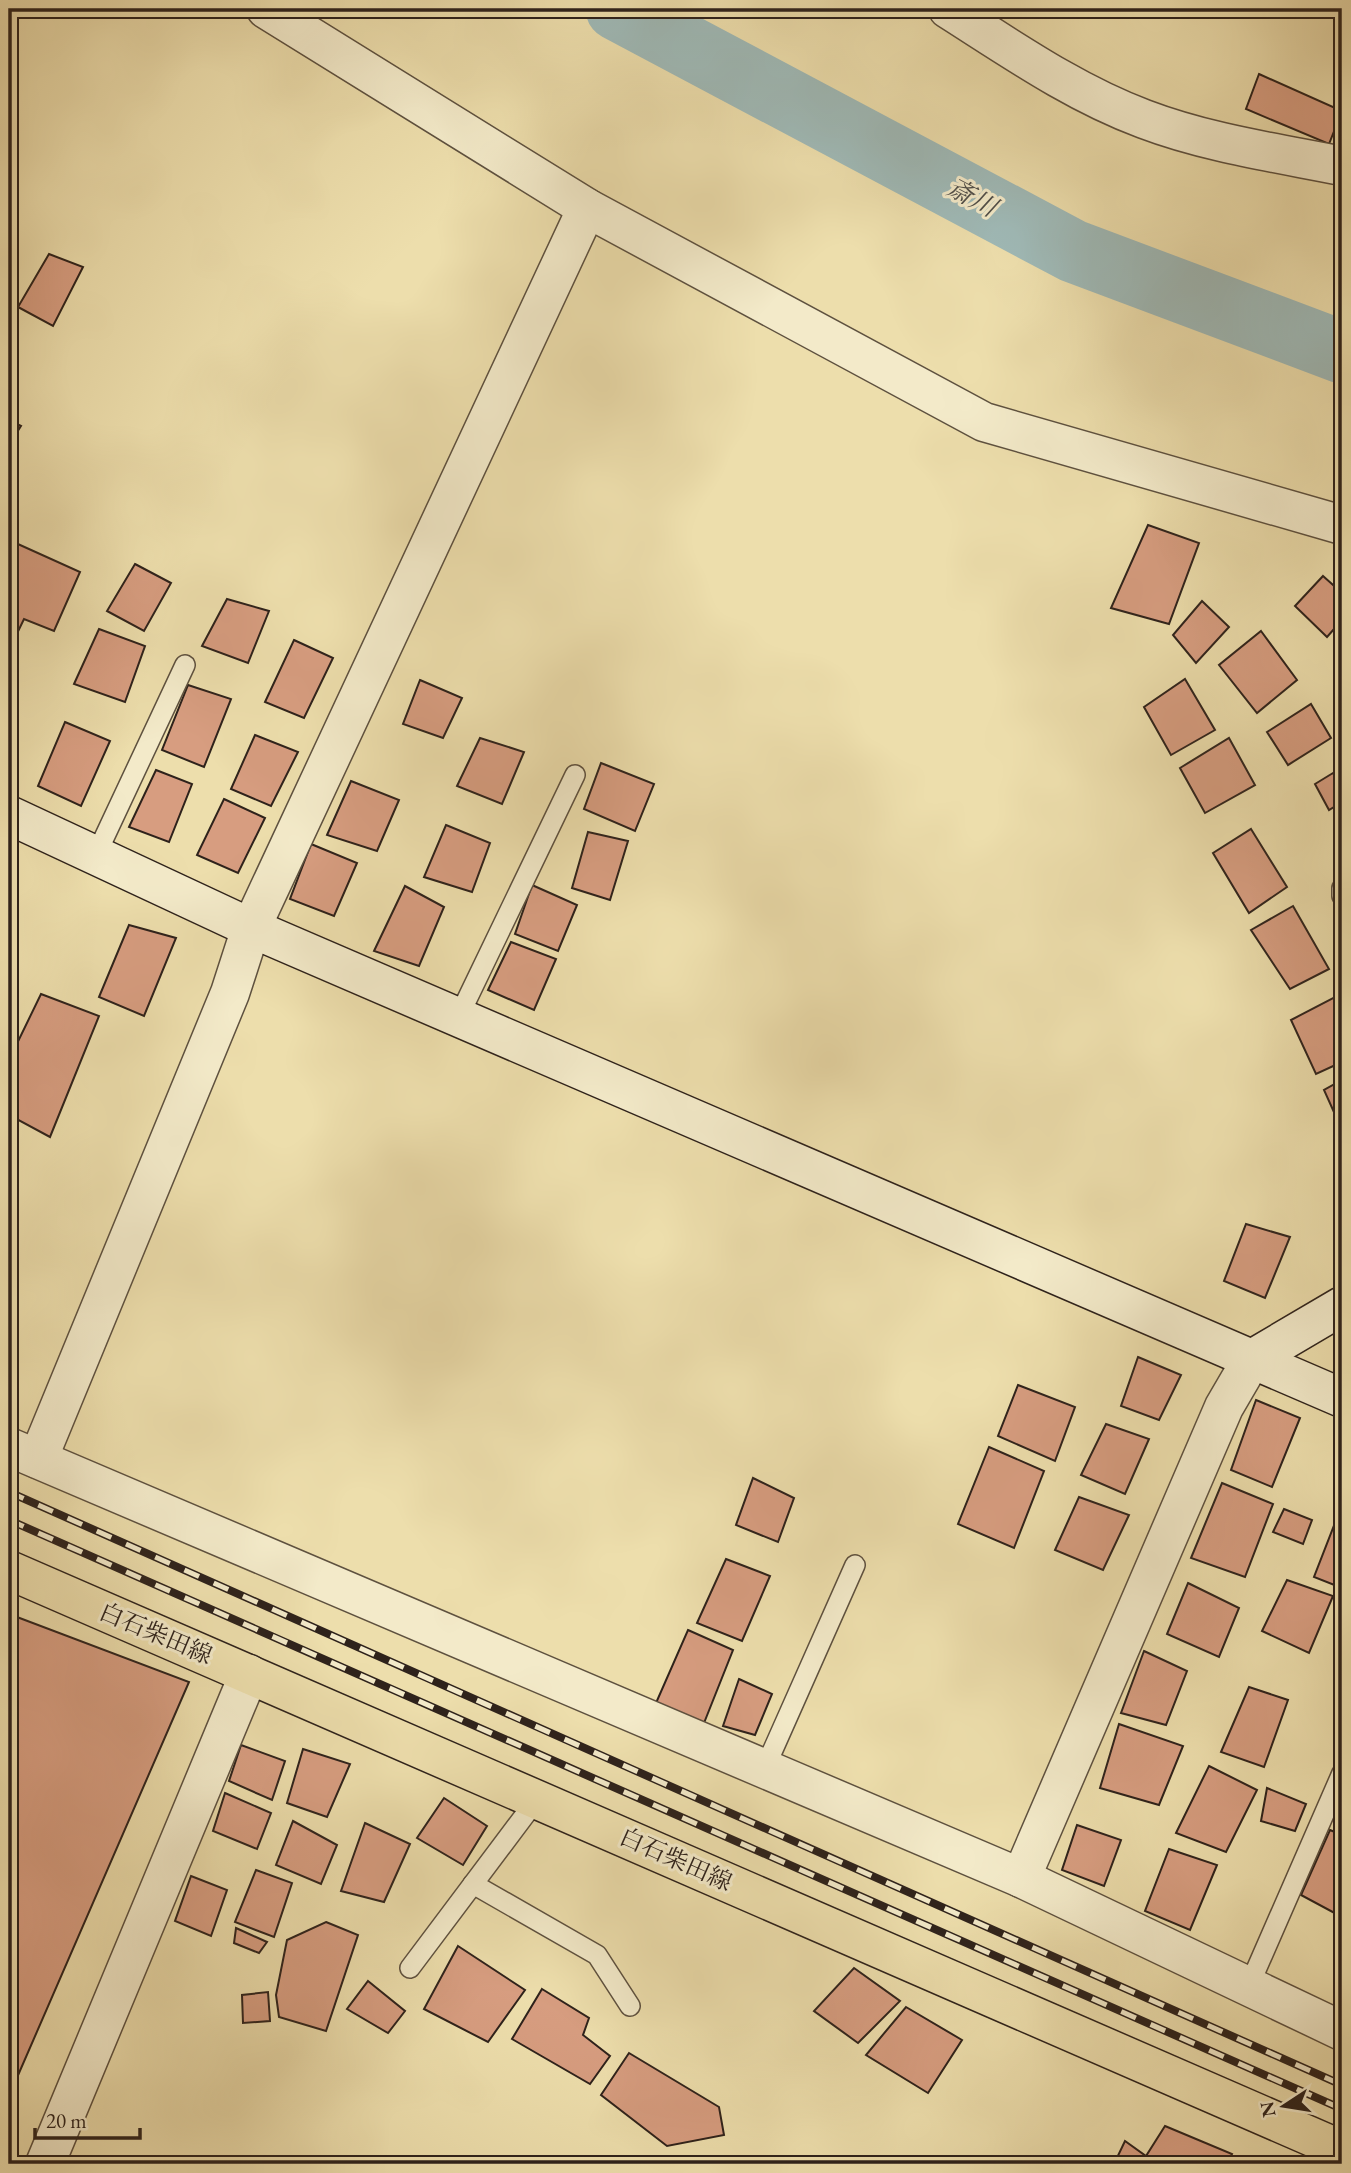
<svg xmlns="http://www.w3.org/2000/svg" width="1351" height="2173" font-family="'EB Garamond','Noto Serif JP',serif">
<rect width="100%" height="100%" fill="#eddeac"/>
<filter id="stains"><feTurbulence type="fractalNoise" baseFrequency=".00286" numOctaves="4"/><feColorMatrix values="0 0 0 0 .2 0 0 0 0 .09 0 0 0 0 .02 0 0 0 .5 -.17"/></filter>
<radialGradient id="worn" r=".72"><stop offset=".6" stop-color="#630" stop-opacity="0"/><stop offset="1" stop-color="#630" stop-opacity=".3"/></radialGradient>
<g fill="none" stroke-linecap="round" stroke-linejoin="round">
<!-- river -->
<path stroke="#9fb9b6" stroke-width="63" d="M617,9L1073,251L1342,352"/>
</g>
<!-- building -->
<g fill="#d79d80" stroke="#2e221b" stroke-width="2">
<path d="M1259,74L1342,111L1329,144L1246,109Z"/>
<path d="M49,254L83,267L53,326L18,307Z"/>
<path d="M9,420L21,426L9,445Z"/>
<path d="M1148,525L1199,543L1169,624L1111,608Z"/>
<path d="M9,540L80,572L54,631L24,619L9,650Z"/>
<path d="M135,564L171,583L144,631L107,611Z"/>
<path d="M1323,576L1342,593V620L1327,637L1295,606Z"/>
<path d="M227,599L269,611L248,663L202,646Z"/>
<path d="M1202,601L1229,627L1196,663L1173,635Z"/>
<path d="M99,629L145,646L125,702L74,684Z"/>
<path d="M1261,631L1297,680L1257,713L1219,665Z"/>
<path d="M294,640L333,658L304,718L265,702Z"/>
<path d="M1185,679L1215,730L1171,755L1144,707Z"/>
<path d="M420,680L462,698L443,738L403,724Z"/>
<path d="M188,685L231,699L204,767L162,750Z"/>
<path d="M1311,704L1331,738L1288,765L1267,732Z"/>
<path d="M65,722L110,741L81,806L38,786Z"/>
<path d="M255,735L298,752L271,806L231,789Z"/>
<path d="M480,738L524,752L502,804L457,786Z"/>
<path d="M1229,738L1255,785L1205,813L1180,768Z"/>
<path d="M601,763L654,784L635,831L584,809Z"/>
<path d="M156,770L192,784L169,842L129,827Z"/>
<path d="M1333,773L1342,787V802L1329,810L1315,784Z"/>
<path d="M351,781L399,800L377,851L327,835Z"/>
<path d="M224,799L265,818L238,873L197,855Z"/>
<path d="M446,825L490,843L472,892L424,877Z"/>
<path d="M1251,829L1287,887L1249,913L1213,853Z"/>
<path d="M588,832L628,841L610,900L572,888Z"/>
<path d="M311,844L357,863L334,916L290,899Z"/>
<path d="M532,885L577,905L558,951L515,934Z"/>
<path d="M405,886L444,907L419,966L374,951Z"/>
<path d="M1293,906L1329,969L1290,989L1251,930Z"/>
<path d="M129,925L176,938L144,1016L99,997Z"/>
<path d="M511,942L556,959L534,1010L488,990Z"/>
<path d="M41,994L99,1016L50,1137L9,1115V1060Z"/>
<path d="M1335,997L1342,1012V1062L1316,1074L1291,1020Z"/>
<path d="M1342,1080V1130L1324,1090Z"/>
<path d="M1246,1224L1290,1237L1265,1298L1224,1281Z"/>
<path d="M1138,1357L1181,1375L1159,1420L1121,1406Z"/>
<path d="M1018,1385L1075,1407L1055,1461L998,1436Z"/>
<path d="M1256,1400L1300,1418L1272,1487L1231,1470Z"/>
<path d="M1106,1424L1149,1439L1125,1494L1081,1475Z"/>
<path d="M989,1447L1044,1471L1014,1548L958,1524Z"/>
<path d="M753,1478L794,1498L778,1542L736,1525Z"/>
<path d="M1222,1483L1273,1504L1245,1577L1191,1558Z"/>
<path d="M1079,1497L1129,1515L1103,1570L1055,1550Z"/>
<path d="M1284,1509L1312,1520L1303,1544L1273,1532Z"/>
<path d="M1340,1510L1342,1511V1588L1314,1577Z"/>
<path d="M726,1559L770,1576L742,1641L697,1623Z"/>
<path d="M1287,1580L1333,1596L1309,1653L1262,1631Z"/>
<path d="M1188,1583L1239,1608L1219,1657L1167,1634Z"/>
<path d="M9,1614L189,1682L9,2096Z"/>
<path d="M688,1630L733,1650L704,1723L656,1703Z"/>
<path d="M1144,1651L1187,1671L1166,1725L1121,1713Z"/>
<path d="M739,1679L772,1694L755,1735L723,1726Z"/>
<path d="M1249,1687L1288,1700L1264,1767L1221,1752Z"/>
<path d="M1119,1724L1183,1746L1159,1805L1100,1788Z"/>
<path d="M241,1745L285,1761L272,1800L229,1781Z"/>
<path d="M303,1749L350,1764L327,1817L287,1803Z"/>
<path d="M1209,1766L1257,1790L1226,1852L1176,1833Z"/>
<path d="M1267,1788L1306,1804L1295,1831L1261,1821Z"/>
<path d="M225,1793L271,1813L257,1849L213,1831Z"/>
<path d="M444,1798L487,1826L463,1865L417,1838Z"/>
<path d="M293,1821L337,1845L321,1884L276,1865Z"/>
<path d="M365,1823L410,1844L384,1902L341,1891Z"/>
<path d="M1077,1825L1121,1840L1104,1886L1062,1870Z"/>
<path d="M1330,1830L1342,1835V1917L1301,1895Z"/>
<path d="M1169,1849L1217,1865L1190,1930L1145,1911Z"/>
<path d="M256,1870L292,1883L274,1937L235,1922Z"/>
<path d="M191,1876L227,1890L211,1936L175,1921Z"/>
<path d="M326,1922L358,1935L326,2031L279,2017L276,1995L287,1940Z"/>
<path d="M236,1928L267,1942L259,1953L234,1943Z"/>
<path d="M458,1946L525,1990L488,2042L424,2009Z"/>
<path d="M854,1968L900,2001L858,2043L814,2011Z"/>
<path d="M368,1981L405,2011L388,2033L347,2009Z"/>
<path d="M542,1989L589,2018L583,2035L610,2056L590,2084L512,2039Z"/>
<path d="M268,1992L270,2021L243,2023L242,1995Z"/>
<path d="M906,2007L962,2040L928,2093L866,2055Z"/>
<path d="M629,2053L719,2107L724,2135L667,2146L601,2095Z"/>
<path d="M1165,2126L1232,2154L1227,2164H1114L1125,2141L1146,2156Z"/>
</g>
<g fill="none" stroke-linecap="round" stroke-linejoin="round">
<defs>
<g id="lane">
<path d="M96,855L185,665"/>
<path d="M1342,888V896"/>
<path d="M458,1018L575,775"/>
<path d="M764,1770L855,1565"/>
<path d="M473,1884L597,1955L630,2006"/>
<path d="M410,1968L537,1799"/>
<path d="M1249,1986L1342,1773"/>
</g>
<g id="street">
<path d="M266,9L587,208L984,422L1342,525"/>
<path d="M948,9C1011,49 1074,93 1144,119C1207,143 1277,153 1342,166"/>
<path d="M9,1447L1021,1878L1342,2031"/>
<path d="M38,1459L230,993L251,928L587,208"/>
<path d="M1021,1878L1224,1407L1252,1359"/>
<path d="M45,2164L249,1674"/>
</g>
<g id="secondary">
<path d="M9,815L251,928L1342,1398"/>
<path d="M1252,1359L1342,1306"/>
</g>
<path id="primary" d="M9,1570L1342,2150"/>
</defs>
<!-- lane casing -->
<use href="#lane" stroke="#5e513f" stroke-width="22"/>
<!-- street casing -->
<use href="#street" stroke="#5e513f" stroke-width="41"/>
<!-- secondary casing -->
<use href="#secondary" stroke="#2e221b" stroke-width="41"/>
<!-- primary casing -->
<use href="#primary" stroke="#2e221b" stroke-width="41"/>
<!-- lane -->
<use href="#lane" stroke="#f3eac9" stroke-width="19"/>
<!-- street -->
<use href="#street" stroke="#f3eac9" stroke-width="38"/>
<!-- secondary -->
<use href="#secondary" stroke="#f3eac9" stroke-width="38"/>
<!-- primary -->
<use href="#primary" stroke="#eddeac" stroke-width="38"/>
<defs>
<g id="rail">
<path d="M9,1492L1342,2085"/>
<path d="M9,1520L1342,2109"/>
</g>
</defs>
<!-- rail casing -->
<use href="#rail" stroke="#2e221b" stroke-width="8"/>
<!-- rail -->
<use href="#rail" stroke="#f3eac9" stroke-width="5" stroke-dasharray="16" stroke-linecap="butt"/>
</g>
<g text-anchor="middle" dominant-baseline="central" stroke-width="6" stroke-linejoin="round" paint-order="stroke">
<!-- street labels -->
<g font-size="24" fill="#2e221b" stroke="#f3eac9">
<text transform="translate(156 1633) rotate(23)">白石柴田線</text>
<text transform="translate(676 1859) rotate(24)">白石柴田線</text>
</g>
<!-- water labels -->
<g font-size="26" font-style="italic" fill="#504f4a" stroke="#f3eac9">
<text transform="translate(972 197) rotate(28)">斎川</text>
</g>
</g>
<!-- margin -->
<rect width="1351" height="2173" fill="none" stroke="#eddeac" stroke-width="35"/>
<rect x="10" y="10" width="1330" height="2152" fill="none" stroke="#2e221b" stroke-width="3.5"/>
<rect x="18" y="18" width="1316" height="2138" fill="none" stroke="#2e221b" stroke-width="2"/>
<!-- north arrow -->
<g transform="translate(1284 2106) rotate(258)" stroke="#f3eac9" stroke-width="5" paint-order="stroke">
<path d="M0-5L12 26L0 18L-12 26Z" fill="#2e221b"/>
<text y="-10" font-size="19" font-weight="bold" text-anchor="middle" fill="#2e221b">N</text>
</g>
<!-- scale -->
<path d="M35 2128v10h105v-10" fill="none" stroke="#2e221b" stroke-width="3.5"/>
<text x="46" y="2128" font-size="21" fill="#2e221b" stroke="#f3eac9" stroke-width="5" paint-order="stroke">20 m</text>
<rect width="100%" height="100%" filter="url(#stains)"/>
<rect width="100%" height="100%" fill="url(#worn)"/>
</svg>
